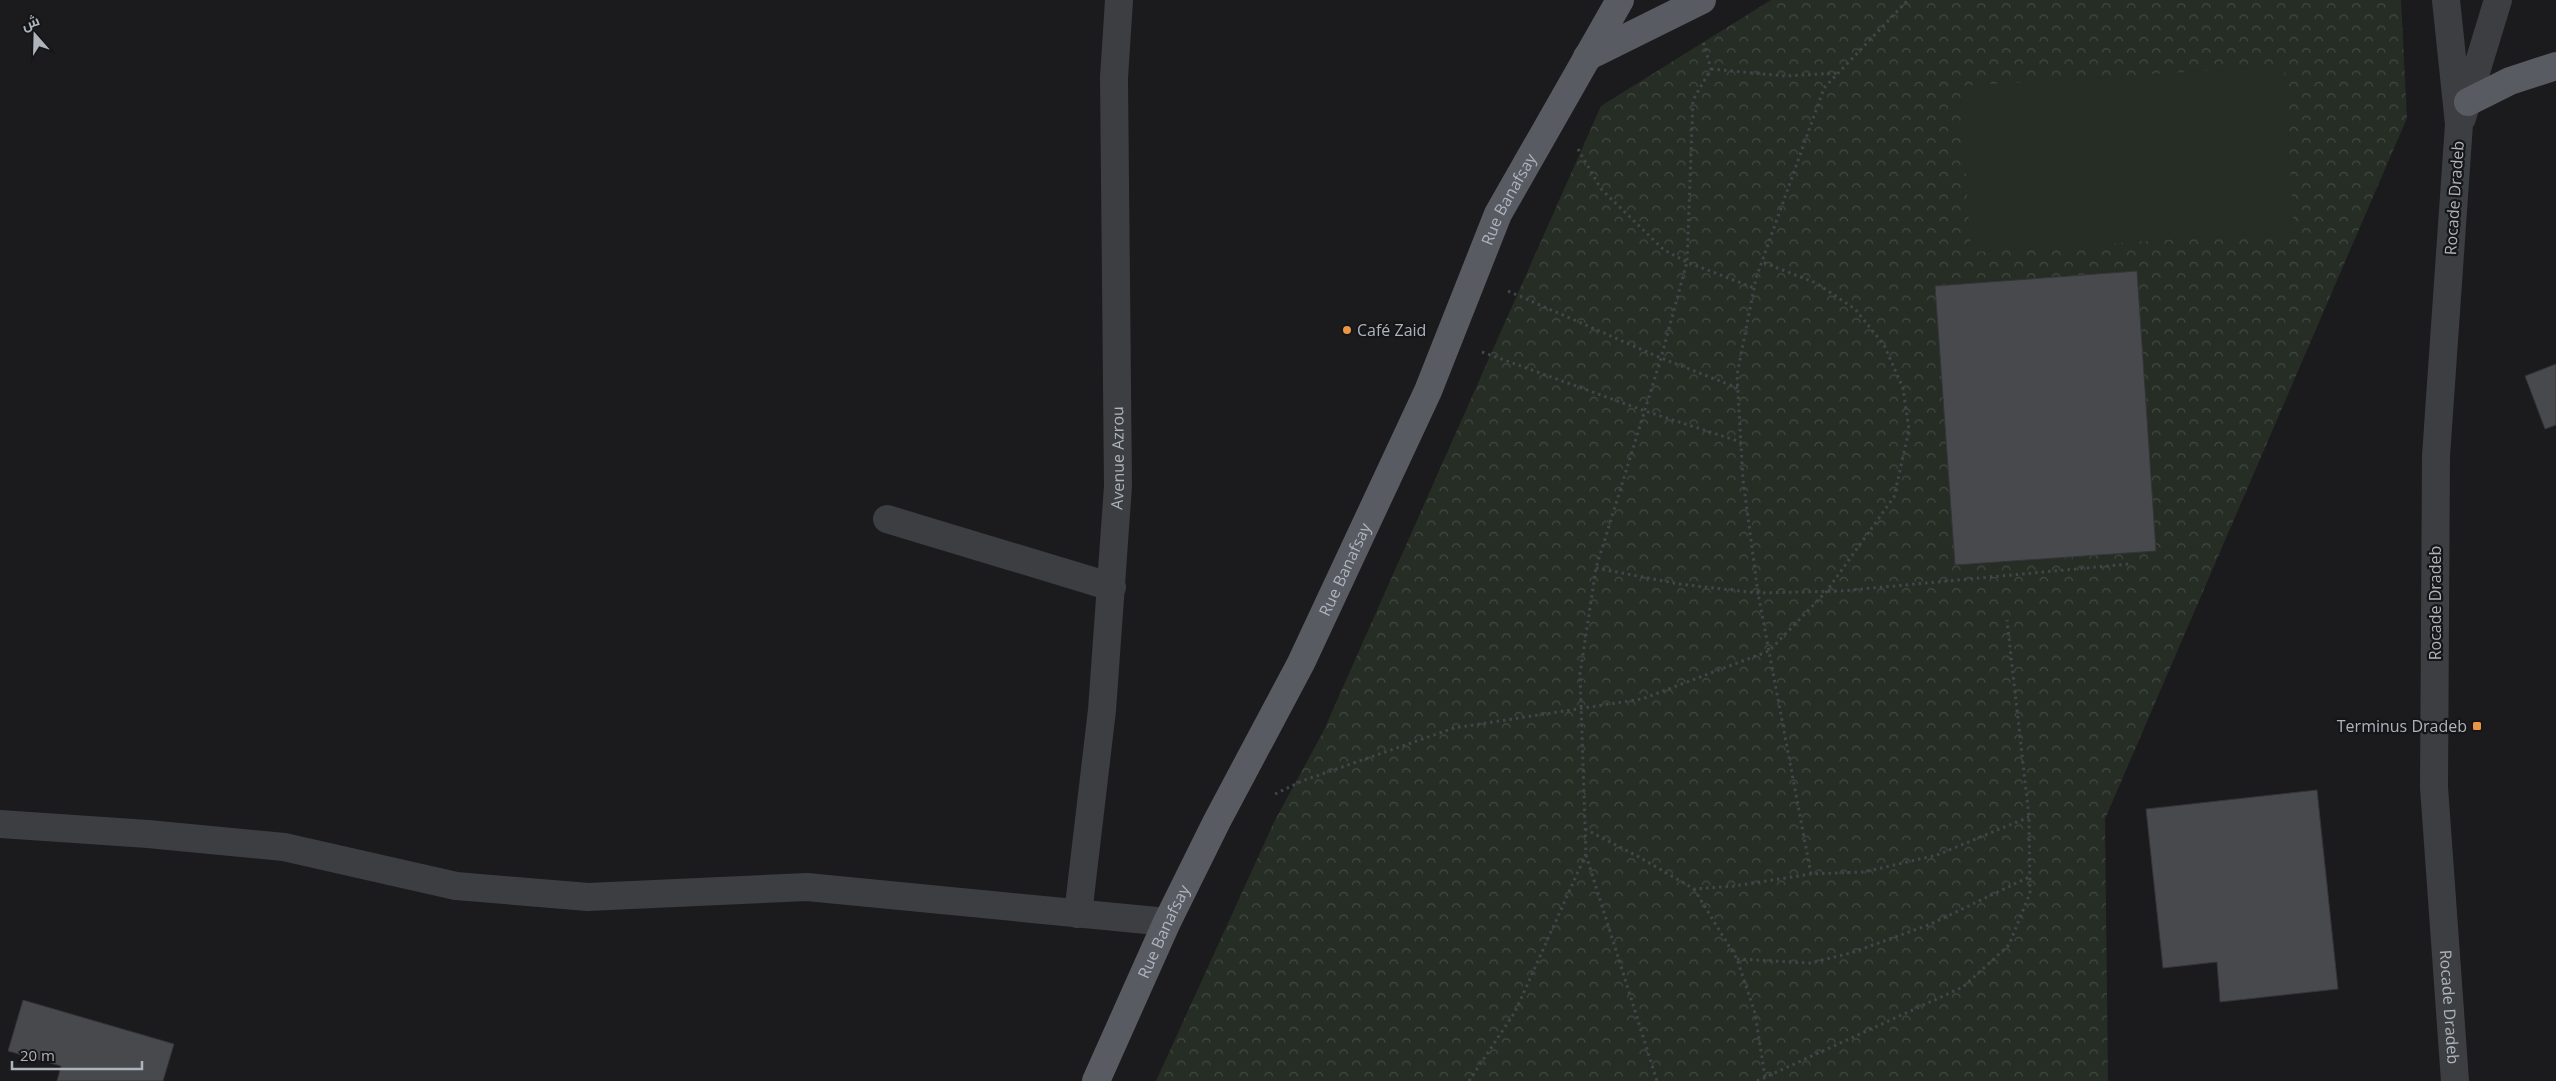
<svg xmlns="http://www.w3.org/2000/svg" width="2556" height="1081" font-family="'Open Sans',Cairo,sans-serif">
<defs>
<pattern id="park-crowns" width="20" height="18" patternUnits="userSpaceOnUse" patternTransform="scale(1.25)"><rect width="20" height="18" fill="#252d25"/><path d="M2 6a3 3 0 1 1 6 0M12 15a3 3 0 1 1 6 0" fill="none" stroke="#424943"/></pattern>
</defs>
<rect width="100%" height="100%" fill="#1b1b1d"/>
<!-- park -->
<path fill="url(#park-crowns)" d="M1771,0H2401L2407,118L2105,819L2108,1081H1156L1274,822L1323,732L1601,106Z"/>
<!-- garden -->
<path fill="#252d25" d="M2284,66L2294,232L1971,252L1960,86Z"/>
<!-- building -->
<g fill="#48494d" stroke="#353539">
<path d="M2137,271L2156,551L1955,565L1935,286Z"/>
<path d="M2556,364V425L2545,429L2525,376Z"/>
<path d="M2317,790L2338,989L2220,1002L2217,962L2163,968L2146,809Z"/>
<path d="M23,1000L174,1044L163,1081H57L61,1066L8,1051Z"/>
</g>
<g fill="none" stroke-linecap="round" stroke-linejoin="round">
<!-- path -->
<g stroke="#424549" stroke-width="3" stroke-dasharray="2.5 4" stroke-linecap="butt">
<path d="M1711,69L1785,76L1838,73"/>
<path d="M1578,149L1601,189L1664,250L1687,262L1754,288"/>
<path d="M1508,291L1661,358L1738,388"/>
<path d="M1482,352L1645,411L1741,442"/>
<path d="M1596,568L1679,584L1758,593L1841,591L2129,564"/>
<path d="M1275,794L1302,781L1454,728L1642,699L1769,651L1826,592L1894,497L1909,430L1903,388L1884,345L1855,309L1816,283L1762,262"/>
<path d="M1585,829L1639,857L1694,889L1734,886L1811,874L1864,872L1937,855L2029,817"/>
<path d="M1586,855L1657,1081"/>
<path d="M1811,874L1758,593L1743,480L1737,375L1756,278L1824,88L1908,0"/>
<path d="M1694,889L1737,959L1755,1013L1765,1077"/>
<path d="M1737,959L1810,963L1851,953L1931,924L2029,877"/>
<path d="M1469,1081L1515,1012L1586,854L1580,674L1596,568L1661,358L1687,262L1693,100L1711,69L1703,41"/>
<path d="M1757,1081L1963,987L2009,945L2030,893L2029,817L2007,620"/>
</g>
<!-- minor -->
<g stroke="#3c3e42" stroke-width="28">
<path id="s1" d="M2446,0L2459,124L2436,456L2434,787L2455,1081"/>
<path d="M2462,118L2498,0"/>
<path d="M887,519L1112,587"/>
<path d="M0,824L148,834L284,847L456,886L588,897L807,887L1167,922"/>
<path id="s2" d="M1078,914L1102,710L1118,486L1114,78L1119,0"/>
</g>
<!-- major -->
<g stroke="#585b61" stroke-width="28">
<path d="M1587,57L1702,0"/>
<path d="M2468,102L2510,81L2556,66"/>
<path id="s3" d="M1096,1081L1167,922L1217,821L1301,663L1428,391L1498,214L1620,0"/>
</g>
</g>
<!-- markers -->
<g fill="#ea9645" stroke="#161618" stroke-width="2">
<circle cx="1347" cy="330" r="5"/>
<rect x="2472" y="721" width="10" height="10" rx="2.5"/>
</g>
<g text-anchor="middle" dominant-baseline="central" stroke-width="4.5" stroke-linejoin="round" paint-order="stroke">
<!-- street labels -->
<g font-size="16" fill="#aeb4bc" stroke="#161618">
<text transform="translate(2454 198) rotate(-86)">Rocade Dradeb</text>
<text stroke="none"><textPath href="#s3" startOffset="974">Rue Banafsay</textPath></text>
<text stroke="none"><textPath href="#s2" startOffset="458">Avenue Azrou</textPath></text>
<text stroke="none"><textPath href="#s3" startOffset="569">Rue Banafsay</textPath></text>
<text transform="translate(2435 603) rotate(-90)">Rocade Dradeb</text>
<text stroke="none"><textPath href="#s3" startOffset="164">Rue Banafsay</textPath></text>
<text stroke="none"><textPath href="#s1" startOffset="1009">Rocade Dradeb</textPath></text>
</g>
<!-- poi labels -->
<g font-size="16" fill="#aeb4bc" stroke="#161618" text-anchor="start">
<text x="1357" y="330">Café Zaid</text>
<text x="2467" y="726" text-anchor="end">Terminus Dradeb</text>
</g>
</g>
<!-- north arrow -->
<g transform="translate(35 35) rotate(340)" stroke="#161618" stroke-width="4" paint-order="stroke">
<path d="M0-4L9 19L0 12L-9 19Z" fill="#aeb4bc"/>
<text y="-8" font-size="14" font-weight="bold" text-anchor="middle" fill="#aeb4bc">ش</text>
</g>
<!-- scale -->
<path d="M12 1061v8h130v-8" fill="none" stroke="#aeb4bc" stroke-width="2.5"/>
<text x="20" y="1061" font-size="15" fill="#aeb4bc" stroke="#161618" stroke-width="4" paint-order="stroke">20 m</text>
</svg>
